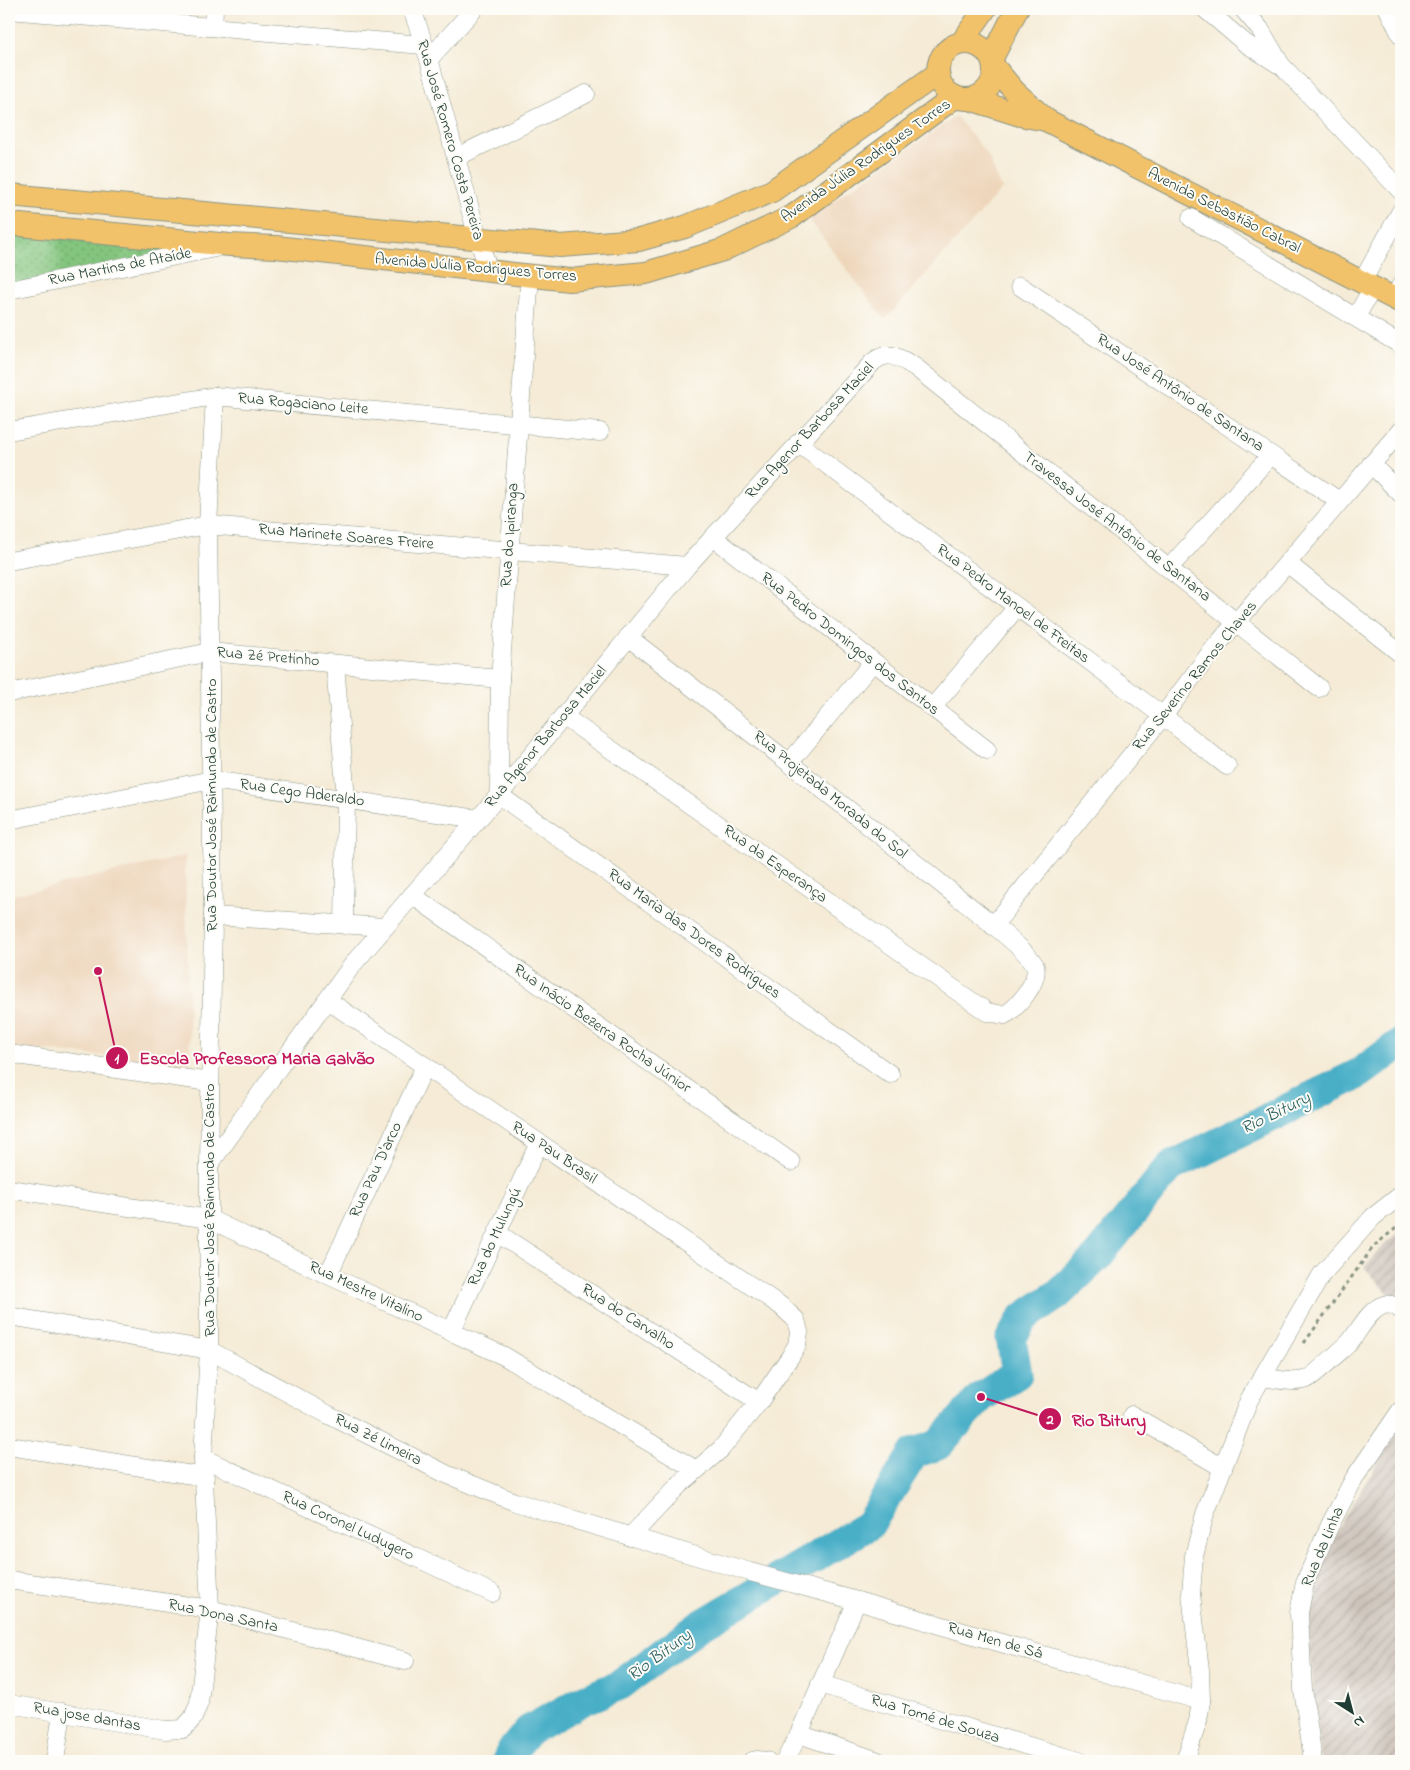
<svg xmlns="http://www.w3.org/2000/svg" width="1410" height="1770" font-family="'Indie Flower',sans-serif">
<defs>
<pattern id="industrial-furrows" width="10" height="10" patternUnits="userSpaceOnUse" patternTransform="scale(1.25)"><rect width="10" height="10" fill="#ccc2b9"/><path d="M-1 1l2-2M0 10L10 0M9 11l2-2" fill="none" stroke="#a59f97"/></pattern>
<pattern id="grass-dots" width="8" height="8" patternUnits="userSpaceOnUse" patternTransform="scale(1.25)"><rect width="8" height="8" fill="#83c57e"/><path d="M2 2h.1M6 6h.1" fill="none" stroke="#6ba168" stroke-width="1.8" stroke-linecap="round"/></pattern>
</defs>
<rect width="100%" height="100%" fill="#fdfcf7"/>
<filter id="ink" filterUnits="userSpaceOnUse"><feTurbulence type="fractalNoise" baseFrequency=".02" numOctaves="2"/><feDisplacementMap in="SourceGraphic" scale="10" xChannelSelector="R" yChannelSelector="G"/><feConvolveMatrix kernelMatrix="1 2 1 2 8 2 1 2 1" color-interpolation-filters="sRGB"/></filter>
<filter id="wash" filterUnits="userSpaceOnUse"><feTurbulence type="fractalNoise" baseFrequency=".0096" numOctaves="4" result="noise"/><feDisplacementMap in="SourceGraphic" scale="20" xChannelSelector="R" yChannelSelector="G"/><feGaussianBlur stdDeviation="1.12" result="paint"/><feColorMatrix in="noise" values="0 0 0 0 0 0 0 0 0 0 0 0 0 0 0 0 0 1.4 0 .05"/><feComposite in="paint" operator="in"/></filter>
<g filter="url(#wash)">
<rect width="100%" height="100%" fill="#f5ebd6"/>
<!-- built -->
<g fill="#eed6bb">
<path d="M956,116L988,156L1002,189L885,320L808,218Z"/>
<path d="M185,856L190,1064L9,1047V896Z"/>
</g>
<!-- industrial -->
<g fill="url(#industrial-furrows)">
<path d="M1401,1232V1307L1364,1267L1387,1242Z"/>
<path d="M1401,1425V1761H1321L1306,1622L1325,1549Z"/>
</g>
<!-- grass -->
<path fill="url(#grass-dots)" stroke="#518159" d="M9,235L178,246L181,252L9,286Z"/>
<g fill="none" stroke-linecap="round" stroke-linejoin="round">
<!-- river -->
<path stroke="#48afc7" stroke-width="31" d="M507,1761L511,1752L529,1730L584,1700L620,1685L701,1625L869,1525L914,1453L938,1445L981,1397L1017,1374L1011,1338L1024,1317L1057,1295L1097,1257L1170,1167L1360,1073L1401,1043"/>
</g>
</g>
<g filter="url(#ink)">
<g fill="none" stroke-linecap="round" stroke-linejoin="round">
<defs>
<g id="minor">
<path d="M412,9L429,59L478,238L489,271"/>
<path d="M1205,9L1245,43L1278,64"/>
<path d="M1243,9L1260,29L1281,65L1401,191"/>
<path d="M1388,9L1401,35"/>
<path d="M9,10L423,45"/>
<path d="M213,27L214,9"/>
<path d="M429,59L474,9"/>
<path d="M457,157L586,94"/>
<path d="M1191,218L1401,345"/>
<path d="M530,275L500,679L499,795L890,1074"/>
<path d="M1362,282L1401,211"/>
<path d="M1020,286L1339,501"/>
<path d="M9,290L215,248"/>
<path d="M1394,298L1401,285"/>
<path d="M1356,317L1373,287"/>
<path d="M9,431L215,396L600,432"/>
<path d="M798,443L1163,716L1227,766"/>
<path d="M1371,464L1401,494"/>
<path d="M713,537L987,750"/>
<path d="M9,561L208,525L687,566"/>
<path d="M1287,563L1401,654"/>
<path d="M1169,568L1271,455"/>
<path d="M335,664L346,799L344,925"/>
<path d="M9,693L210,652L500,679"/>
<path d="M932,708L1017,607"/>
<path d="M563,716L987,1012L1004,1015C1017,1009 1040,981 1035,966C1031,952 965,903 950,891C844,805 736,721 628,637"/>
<path d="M790,762L873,662"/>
<path d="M9,820L212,780L478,819"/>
<path d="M412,895L791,1162"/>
<path d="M213,916L385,927"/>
<path d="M993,926L1163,716L1211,652L1401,430"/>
<path d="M327,1000L781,1306L796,1320L799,1332L797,1345L790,1357L759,1402L721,1449L678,1486L630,1537"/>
<path d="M9,1054L210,1082"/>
<path d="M209,1165L353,964L499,795L687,566L873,362C889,349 899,358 915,367L1319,688"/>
<path d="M9,1189L209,1219L328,1275L504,1356L696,1470"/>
<path d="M497,1233L759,1402"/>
<path d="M328,1275L425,1066"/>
<path d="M9,1316L209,1350L327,1414L446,1474L515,1502L750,1572L857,1601L1201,1701"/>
<path d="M451,1332L539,1143"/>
<path d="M1269,1378C1279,1380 1298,1383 1307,1379C1313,1377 1342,1349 1348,1344C1358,1333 1369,1309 1384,1305C1391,1303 1396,1306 1401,1310"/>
<path d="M1132,1415L1223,1468"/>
<path d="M9,1446L205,1477"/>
<path d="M203,1458L492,1593"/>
<path d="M9,1580L210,1609L405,1661"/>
<path d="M820,1684L1079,1761"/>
<path d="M9,1704L165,1730L183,1729L193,1718L199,1703L210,1609L203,1458L209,1350V1165L213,916L208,525L215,396"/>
<path d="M799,1734L878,1761"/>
<path d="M55,1761L62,1712"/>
<path d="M752,1761L757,1760L767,1761"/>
<path d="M785,1761L799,1734L857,1601"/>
<path d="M1185,1761L1198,1721L1201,1701L1200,1670L1191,1594L1194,1556L1205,1514L1249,1400L1322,1274L1373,1217L1401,1195"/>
<path d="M1313,1761L1303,1689L1299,1613L1305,1582L1330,1525L1355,1477L1401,1410"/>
</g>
<g id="major">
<path d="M962,42L985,9"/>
<circle cx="966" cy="71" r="28"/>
<path d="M992,58L1017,9"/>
<path d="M994,67L1015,92L1046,120L1401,302"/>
<path d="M970,99L1020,115L1046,120"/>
<path d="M9,195L560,246L639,240L685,227L772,191L937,74"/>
<path d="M9,224L230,245L276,247L569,280L646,273L723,250L793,216L955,97"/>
</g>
</defs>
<!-- minor casing -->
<use href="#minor" stroke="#8a9485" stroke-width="19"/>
<!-- major casing -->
<use href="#major" stroke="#8a9485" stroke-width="24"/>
<!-- path -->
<path stroke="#8a9485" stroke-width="3" stroke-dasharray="4 4" stroke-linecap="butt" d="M1304,1343L1374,1246L1401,1224"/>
<!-- minor -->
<use href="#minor" stroke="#fff" stroke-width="18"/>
<!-- major -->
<use href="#major" stroke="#f2c26a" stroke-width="22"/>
</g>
</g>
<g text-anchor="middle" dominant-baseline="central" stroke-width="4" stroke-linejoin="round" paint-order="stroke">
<!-- street labels -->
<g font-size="16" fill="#1f3d34" stroke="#fdfcf7">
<text transform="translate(450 140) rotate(74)">Rua José Romero Costa Pereira</text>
<text transform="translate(866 161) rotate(-35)">Avenida Júlia Rodrigues Torres</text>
<text transform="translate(1224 211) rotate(27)">Avenida Sebastião Cabral</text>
<text transform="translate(120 267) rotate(-11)">Rua Martins de Ataíde</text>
<text transform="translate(476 268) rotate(5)">Avenida Júlia Rodrigues Torres</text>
<text transform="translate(1180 393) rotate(34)">Rua José Antônio de Santana</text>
<text transform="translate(303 404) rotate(5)">Rua Rogaciano Leite</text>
<text transform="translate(810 431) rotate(-47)">Rua Agenor Barbosa Maciel</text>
<text transform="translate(1117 527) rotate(38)">Travessa José Antônio de Santana</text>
<text transform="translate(510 535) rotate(-86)">Rua do Ipiranga</text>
<text transform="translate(346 537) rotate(5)">Rua Marinete Soares Freire</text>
<text transform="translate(1013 604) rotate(37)">Rua Pedro Manoel de Freitas</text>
<text transform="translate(850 644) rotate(38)">Rua Pedro Domingos dos Santos</text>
<text transform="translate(268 657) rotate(5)">Rua Zé Pretinho</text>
<text transform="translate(1195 676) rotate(-51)">Rua Severino Ramos Chaves</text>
<text transform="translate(546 737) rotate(-50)">Rua Agenor Barbosa Maciel</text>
<text transform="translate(302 793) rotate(8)">Rua Cego Aderaldo</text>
<text transform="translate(830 795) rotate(39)">Rua Projetada Morada do Sol</text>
<text transform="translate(212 805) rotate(-90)">Rua Doutor José Raimundo de Castro</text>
<text transform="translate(775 864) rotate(35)">Rua da Esperança</text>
<text transform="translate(694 934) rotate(36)">Rua Maria das Dores Rodrigues</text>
<text transform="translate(602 1029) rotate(35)">Rua Inácio Bezerra Rocha Júnior</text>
<text transform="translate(554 1153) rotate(34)">Rua Pau Brasil</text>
<text transform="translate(376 1170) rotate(-65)">Rua Pau D'arco</text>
<text transform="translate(210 1210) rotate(-90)">Rua Doutor José Raimundo de Castro</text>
<text transform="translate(495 1237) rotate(-65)">Rua do Mulungú</text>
<text transform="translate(366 1292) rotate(25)">Rua Mestre Vitalino</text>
<text transform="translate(628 1317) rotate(33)">Rua do Carvalho</text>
<text transform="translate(378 1440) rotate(27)">Rua Zé Limeira</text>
<text transform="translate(348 1526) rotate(25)">Rua Coronel Ludugero</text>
<text transform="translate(1323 1547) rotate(-67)">Rua da Linha</text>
<text transform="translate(223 1616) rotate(12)">Rua Dona Santa</text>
<text transform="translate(995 1641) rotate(16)">Rua Men de Sá</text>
<text transform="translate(87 1717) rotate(10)">Rua jose dantas</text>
<text transform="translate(935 1719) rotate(17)">Rua Tomé de Souza</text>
</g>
<!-- water labels -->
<g font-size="18" font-style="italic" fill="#2b5f60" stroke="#fdfcf7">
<text transform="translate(1276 1114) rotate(-26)">Rio Bitury</text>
<text transform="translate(660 1656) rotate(-36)">Rio Bitury</text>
</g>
</g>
<!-- callouts -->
<path fill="none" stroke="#c2185b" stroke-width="2" d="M98 971L117 1058M981 1397L1050 1419"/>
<g fill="#c2185b" stroke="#fdfcf7" stroke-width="2">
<circle cx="98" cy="971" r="5"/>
<circle cx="981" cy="1397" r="5"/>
<circle cx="117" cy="1058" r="12"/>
<circle cx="1050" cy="1419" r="12"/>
</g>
<g font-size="15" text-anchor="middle" font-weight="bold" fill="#fff">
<text x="117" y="1063">1</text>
<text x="1050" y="1424">2</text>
</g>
<g font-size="18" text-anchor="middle" font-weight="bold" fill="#c2185b" stroke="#fdfcf7" stroke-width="4" stroke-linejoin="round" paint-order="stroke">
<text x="257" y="1064">Escola Professora Maria Galvão</text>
<text x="1109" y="1426">Rio Bitury</text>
</g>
<!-- margin -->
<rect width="1410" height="1770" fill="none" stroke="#fdfcf7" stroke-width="30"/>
<!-- north arrow -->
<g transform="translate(1352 1712) rotate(144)" stroke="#fdfcf7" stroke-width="4" paint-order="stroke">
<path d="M0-4L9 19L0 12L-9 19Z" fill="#1f3d34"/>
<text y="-8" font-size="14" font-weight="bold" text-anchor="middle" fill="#1f3d34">N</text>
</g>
</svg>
